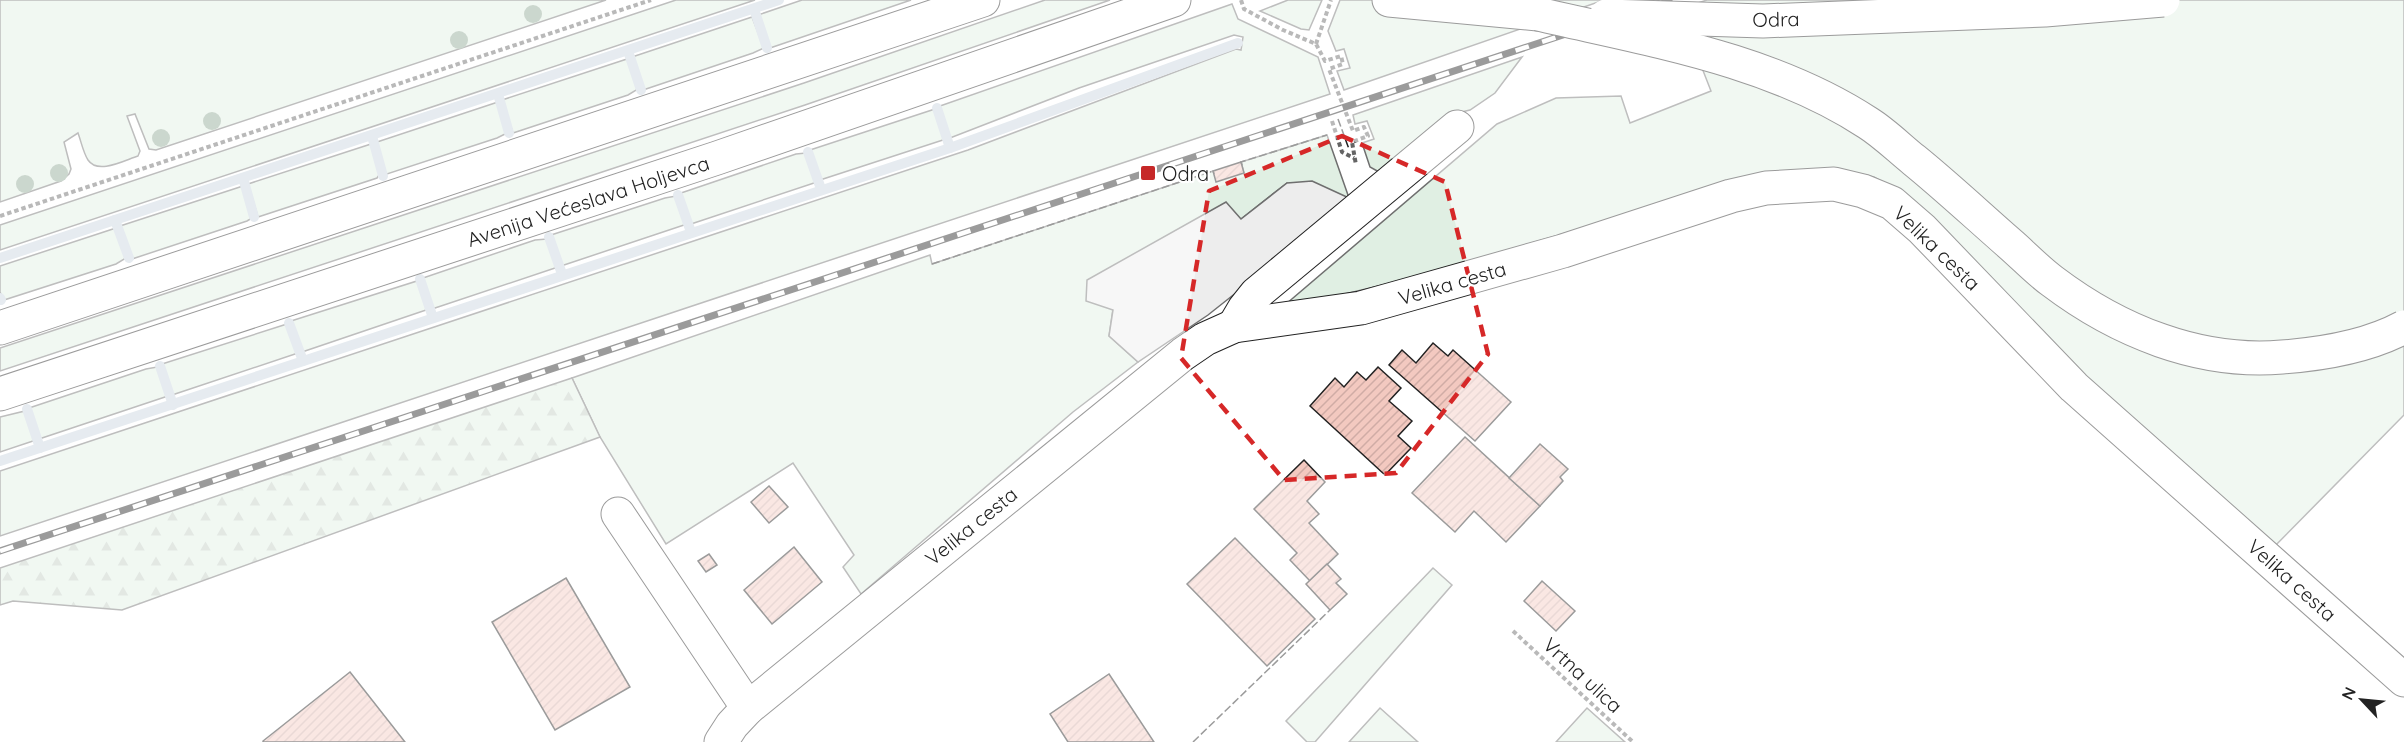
<svg xmlns="http://www.w3.org/2000/svg" width="2404" height="742" font-family="Quicksand,sans-serif">
<defs>
<pattern id="forest-firs" width="22" height="20" patternUnits="userSpaceOnUse" patternTransform="scale(1.5)"><rect width="22" height="20" fill="#e0efe3"/><path d="M5 1l3.5 6h-7zM16 11l3.5 6h-7z" fill="#c0cdc2"/></pattern>
<pattern id="building-hatch" width="6" height="6" patternUnits="userSpaceOnUse" patternTransform="scale(1.5)"><rect width="6" height="6" fill="#f3c9c0"/><path d="M-1 1l2-2M0 6l6-6M5 7l2-2" fill="none" stroke="#d0aca5"/></pattern>
</defs>
<rect width="100%" height="100%" fill="#fff"/>
<!-- green -->
<g fill="#e0efe3" stroke="#6f6f6f" stroke-width="1.5">
<path d="M0,0H606L156,150L149,149L135,114L127,116L140,151L138,156C125,160 98,175 88,160C83,152 81,141 78,133L64,142L71,169L69,174L61,181L0,202Z"/>
<path d="M676,0H755L0,250V225Z"/>
<path d="M802,0H911L770,48L758,15Z"/>
<path d="M1045,0H1110L805,105L0,371V348L804,83Z"/>
<path d="M1288,0H1322L1309,30L1301,29L1260,11Z"/>
<path d="M1340,0H1604L1344,90L1337,71L1350,68L1344,49L1336,51L1328,31Z"/>
<path d="M1707,0H2404V415L2271,550L2080,376L1898,191L1874,177L1849,172L1750,178L1428,274L1279,310L1497,124L1556,98L1621,96L1630,123L1711,91L1679,9Z"/>
<path d="M1232,4L1238,19L1318,57L1330,94L0,536V471L968,150L1236,49L1241,50L1243,37L1234,35L1079,88L950,138L940,106Z"/>
<path d="M752,17L764,48L753,53L643,90L632,57Z"/>
<path d="M1522,57L1495,93L1470,110L1453,114L1379,172L1370,167L1362,143L1374,139L1367,121L1355,124L1353,115Z"/>
<path d="M627,59L638,89L628,95L513,133L502,100Z"/>
<path d="M498,102L507,133L497,138L387,174L384,171L377,142Z"/>
<path d="M935,109L946,139L820,180L810,150Z"/>
<path d="M1327,135L1349,198L1287,183L1241,219L1113,309L1109,336L1138,362L1073,412L861,594L843,567L854,555L793,463L666,544L600,437L572,378L930,255L932,264L1213,171L1244,173L1241,162Z"/>
<path d="M371,144L381,172L377,178L258,217L248,184Z"/>
<path d="M806,153L817,182L691,224L681,193L796,154Z"/>
<path d="M243,186L252,214V218L247,221L132,259L120,226Z"/>
<path d="M676,196L687,224L561,266L551,235L665,198Z"/>
<path d="M116,228L126,258L116,264L4,300L0,292V266Z"/>
<path d="M547,239L558,267L432,309L423,278L535,240Z"/>
<path d="M417,281L422,289L429,309L302,352L291,321Z"/>
<path d="M287,324L298,353L172,395L162,364Z"/>
<path d="M157,367L168,396L39,439L29,408L146,369Z"/>
<path d="M25,411L36,440L0,452V417Z"/>
<path d="M1433,568L1452,585L1315,742H1307L1286,721Z"/>
<path d="M1380,708L1418,742H1349Z"/>
<path d="M1587,708L1625,742H1556Z"/>
</g>
<!-- forest -->
<path fill="url(#forest-firs)" stroke="#6f6f6f" stroke-width="1.5" d="M572,378L600,437L122,610L13,601L0,605V568Z"/>
<!-- parking -->
<path fill="#ededed" stroke="#6f6f6f" stroke-width="1.5" d="M1312,181L1349,198L1266,269L1208,315L1138,362L1109,336L1113,310L1086,301L1087,280L1226,202L1241,219L1287,183Z"/>
<g fill="none" stroke-linecap="round" stroke-linejoin="round">
<!-- stream -->
<g stroke="#c7d3dd" stroke-width="10">
<path d="M754,9L767,48"/>
<path d="M628,51L641,90"/>
<path d="M498,94L509,133"/>
<path d="M937,108L950,148"/>
<path d="M372,136L383,176"/>
<path d="M808,152L821,189"/>
<path d="M243,178L254,217"/>
<path d="M678,195L691,232"/>
<path d="M115,220L129,258"/>
<path d="M549,237L562,274"/>
<path d="M0,258L779,0"/>
<path d="M420,279L433,318"/>
<path d="M0,298L1,300"/>
<path d="M289,323L303,361"/>
<path d="M160,366L173,405"/>
<path d="M27,409L40,448"/>
<path d="M0,461L950,148L1238,43"/>
</g>
</g>
<!-- building -->
<g fill="url(#building-hatch)" stroke="#222" stroke-width="1.5">
<path d="M1241,162L1244,173L1216,182L1213,171Z"/>
<path d="M1433,343L1448,356L1453,350L1511,402L1475,441L1389,365L1402,350L1416,363Z"/>
<path d="M1378,367L1401,388L1389,401L1412,421L1398,436L1411,448L1385,475L1310,406L1335,378L1344,387L1357,372L1366,380Z"/>
<path d="M1465,437L1540,506L1506,542L1474,511L1455,532L1412,493Z"/>
<path d="M1540,444L1568,469L1560,477L1563,481L1540,506L1509,478Z"/>
<path d="M1304,460L1325,482L1307,501L1319,514L1309,523L1338,554L1310,581L1290,560L1297,553L1254,509Z"/>
<path d="M769,486L788,507L769,523L751,502Z"/>
<path d="M1235,538L1315,619L1267,666L1187,584Z"/>
<path d="M794,547L822,582L772,624L744,590Z"/>
<path d="M709,554L717,565L706,572L698,561Z"/>
<path d="M1327,564L1341,579L1336,583L1347,594L1330,610L1306,584Z"/>
<path d="M566,578L630,687L555,730L492,622Z"/>
<path d="M1542,581L1575,611L1556,631L1524,601Z"/>
<path d="M350,672L405,742H263V741Z"/>
<path d="M1109,674L1154,742H1068L1050,714Z"/>
</g>
<g fill="none" stroke-linecap="round" stroke-linejoin="round">
<defs>
<g id="minor">
<path d="M1234,326L1244,309L1256,294L1457,127"/>
<path d="M618,514L748,708"/>
<path d="M721,742L732,725L748,708L1183,354L1205,339L1234,326L1361,308L1563,251L1731,196L1766,188L1834,184L1863,191L1892,203L1922,229L2074,387L2404,680"/>
</g>
<g id="major">
<path d="M0,328L983,0"/>
<path d="M0,394L717,158L1174,0"/>
</g>
<path id="highway" d="M1389,0L1538,14"/>
</defs>
<!-- minor casing -->
<use href="#minor" stroke="#222" stroke-width="35"/>
<!-- major casing -->
<use href="#major" stroke="#222" stroke-width="35"/>
<!-- highway casing -->
<use href="#highway" stroke="#222" stroke-width="35"/>
<!-- path -->
<g stroke="#646464" stroke-width="4" stroke-dasharray="4.5 3" stroke-linecap="butt">
<path d="M1241,0L1244,9L1283,30L1316,44L1325,61L1341,56L1343,64L1329,69L1353,131L1364,127L1368,136L1352,142L1356,165"/>
<path d="M1316,44L1331,0"/>
<path d="M1332,121L1342,152L1354,158"/>
<path d="M0,216L651,0"/>
<path d="M1513,631L1633,742"/>
</g>
<!-- minor -->
<use href="#minor" stroke="#fff" stroke-width="33"/>
<!-- major -->
<use href="#major" stroke="#fff" stroke-width="33"/>
<!-- highway -->
<use href="#highway" stroke="#fff" stroke-width="33"/>
<defs>
<path id="rail" d="M0,551L1669,0"/>
</defs>
<!-- rail casing -->
<use href="#rail" stroke="#222" stroke-width="7"/>
<!-- rail -->
<use href="#rail" stroke="#fff" stroke-width="4.5" stroke-dasharray="14" stroke-linecap="butt"/>
<defs>
<g id="highway-bridge">
<path d="M1538,14C1650,40 1770,59 1868,123C1884,133 1899,148 1914,160C1946,186 1977,215 2009,243C2023,255 2037,270 2052,281C2118,331 2199,364 2282,357C2323,354 2367,347 2404,327"/>
<path d="M1606,16L1763,21L2045,10L2163,0"/>
</g>
</defs>
<!-- highway-bridge casing -->
<use href="#highway-bridge" stroke="#222" stroke-width="35" stroke-linecap="butt"/>
<!-- highway-bridge -->
<use href="#highway-bridge" stroke="#fff" stroke-width="33"/>
<!-- fence -->
<g stroke="#222" stroke-width="1.5" stroke-dasharray="8 3" stroke-linecap="butt">
<path d="M1338,119L1349,149"/>
<path d="M1242,165L1241,162L1327,135"/>
<path d="M932,264L1213,171L1214,174"/>
<path d="M1193,742L1330,610"/>
</g>
</g>
<!-- trees -->
<g fill="#8da692">
<circle cx="533" cy="14" r="9"/>
<circle cx="459" cy="40" r="9"/>
<circle cx="212" cy="121" r="9"/>
<circle cx="161" cy="138" r="9"/>
<circle cx="59" cy="173" r="9"/>
<circle cx="25" cy="184" r="9"/>
</g>
<!-- marked area -->
<path d="M0 0H2404V742H0ZM1342,136L1445,182L1488,354L1396,473L1284,480L1181,358L1209,191Z" fill="#fff" fill-opacity=".55" fill-rule="evenodd"/>
<path fill="none" stroke="#d62828" stroke-width="4.5" stroke-dasharray="12 8" stroke-linejoin="round" d="M1342,136L1445,182L1488,354L1396,473L1284,480L1181,358L1209,191Z"/>
<!-- markers -->
<rect fill="#c62828" stroke="#fff" stroke-width="2" x="1140" y="165" width="16" height="16" rx="3"/>
<g text-anchor="middle" dominant-baseline="central" stroke-width="4.5" stroke-linejoin="round" paint-order="stroke">
<!-- street labels -->
<g font-size="20" fill="#222" stroke="#fff">
<text transform="translate(1776 19) rotate(-1)">Odra</text>
<text transform="translate(588 201) rotate(-18)">Avenija Većeslava Holjevca</text>
<text transform="translate(1937 248) rotate(44)">Velika cesta</text>
<text transform="translate(1452 283) rotate(-16)">Velika cesta</text>
<text transform="translate(971 526) rotate(-39)">Velika cesta</text>
<text transform="translate(2292 580) rotate(42)">Velika cesta</text>
<text transform="translate(1583 675) rotate(43)">Vrtna ulica</text>
</g>
<!-- poi labels -->
<g font-size="20" fill="#222" stroke="#fff" text-anchor="start">
<text x="1162" y="173">Odra</text>
</g>
</g>
<!-- north arrow -->
<g transform="translate(2362 700) rotate(296)" stroke="#ffffff" stroke-width="4.5" paint-order="stroke">
<path d="M0-4.5L10 22L0 15L-10 22Z" fill="#222222"/>
<text y="-9" font-size="16" font-weight="bold" text-anchor="middle" fill="#222222">N</text>
</g>
</svg>
